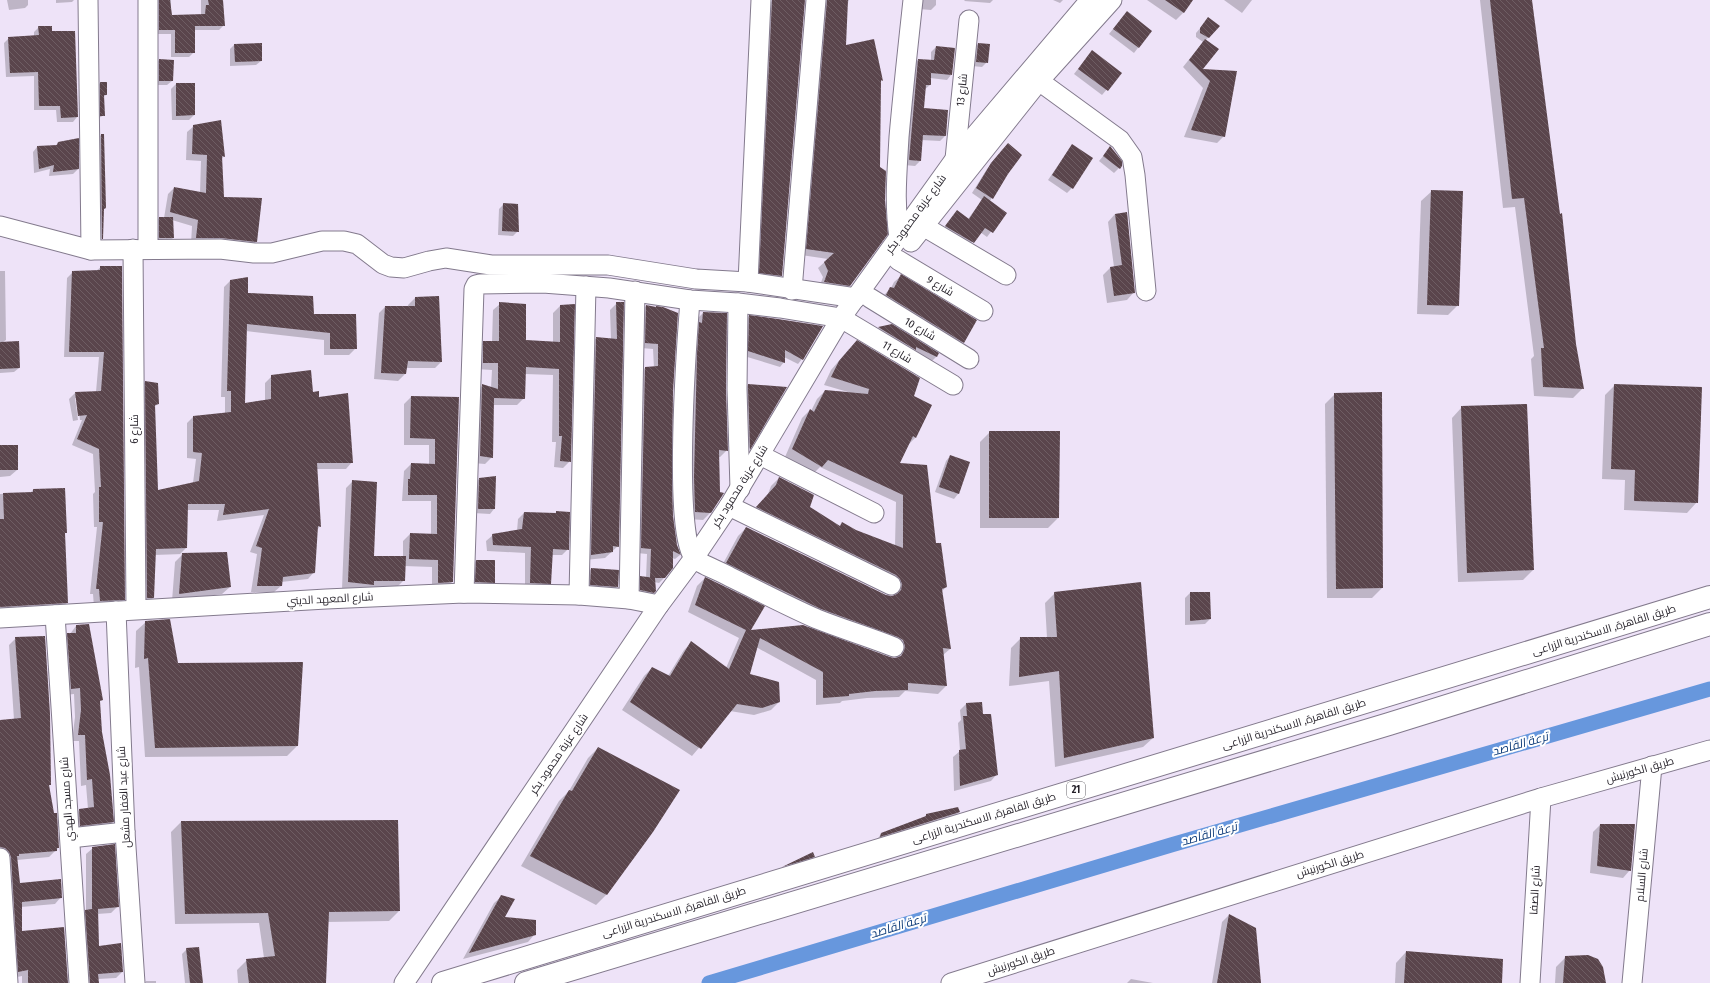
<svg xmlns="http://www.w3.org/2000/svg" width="1710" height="983" font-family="'Fira Sans Condensed',Cairo,sans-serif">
<defs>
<pattern id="building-back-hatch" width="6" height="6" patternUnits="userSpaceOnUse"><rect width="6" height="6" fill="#5a454c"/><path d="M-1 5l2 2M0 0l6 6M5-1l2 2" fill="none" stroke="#6e5d63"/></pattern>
</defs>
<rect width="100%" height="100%" fill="#eee3f8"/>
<!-- shadow -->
<g fill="#0003">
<path d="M7,0H28V5L25,8L9,10Z"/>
<path d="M56,0H74L72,2L56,3Z"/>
<path d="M153,0H171V16L201,15V0H222L224,25L219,30H194V52L189,57H171V34H155Z"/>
<path d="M821,0H849L847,5L845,47L873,40L882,80L880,83L850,285L844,292L819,288L823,277L818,268L828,259L801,255Z"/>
<path d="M918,0H936V5L931,10L919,9Z"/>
<path d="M965,0H993L990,3L964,1Z"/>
<path d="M1053,0H1063L1060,3Z"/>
<path d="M1147,0H1192L1184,12L1176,20Z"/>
<path d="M1224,0H1252L1242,13Z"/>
<path d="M1480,0H1531L1575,344L1583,388L1573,398L1534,396L1531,359L1534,356L1515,207L1503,208Z"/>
<path d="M772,1L781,275L774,282L753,279L766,8Z"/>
<path d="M1127,12L1151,31L1134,53L1109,34Z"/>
<path d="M1208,19L1219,26L1206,40L1201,70L1236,72L1224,136L1217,143L1184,137L1203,88L1183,67L1203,42L1196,37V33Z"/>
<path d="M39,27L51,32L77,117L73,122H57L56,110H34V76L6,77L4,43L9,38L34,37V32Z"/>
<path d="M978,44L987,62L982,67L972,66L973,49Z"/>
<path d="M234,45L261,61L256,65L230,66V49Z"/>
<path d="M936,47L951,75L947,80L930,78V85L924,90L923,109L945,136L940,141L921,140L920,161L915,166L904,165L913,65L918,60L931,61V52Z"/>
<path d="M1088,56L1121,73L1102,95L1074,74Z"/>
<path d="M159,60L172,81L167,85H155V65Z"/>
<path d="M100,83L106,95L103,97L104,115L99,118L98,85Z"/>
<path d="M176,84L194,115L189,120H172L171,89Z"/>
<path d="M194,126L224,156L221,160L223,198L256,242L249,248L191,244L192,226L172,220L173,238L166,245L152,246V226L159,218H164L168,194L174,188L200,193L201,161L186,160L187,132Z"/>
<path d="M101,135L103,210L102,238L97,243L96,140Z"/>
<path d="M58,143L78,169L73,174L49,176L50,169L34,173L33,152L37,147L55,146Z"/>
<path d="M1072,145V188L1067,193L1048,180Z"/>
<path d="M1110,148L1121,166L1114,173L1099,161Z"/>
<path d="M1003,149L1007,173L990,201L1005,213L987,237L980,232L968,247L941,232L953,216L968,219L982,200L972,193L987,169Z"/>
<path d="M1432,191L1458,305L1448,315L1417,314L1421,201Z"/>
<path d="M504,204L518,231L513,236L498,235L499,209Z"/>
<path d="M1127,213L1134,292L1127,300L1107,303L1103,275L1110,268L1114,267L1108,222L1115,214Z"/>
<path d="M101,267L124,599L118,605L94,607L93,594H90L97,527H94L93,494L95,492L93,454L72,445L82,420H80L77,398H75L78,420L73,421L69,399L75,393L96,392L99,357H64L67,278L73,272L96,271Z"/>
<path d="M0,271H5L6,340L3,342L19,368L14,372L0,373Z"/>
<path d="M901,276L963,342L956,349L880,302L884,295L891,288L894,282Z"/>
<path d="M230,281L247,294L313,315L356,348L349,355H324V340L246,331L244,404L265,401V383L272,376L312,393L318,398L352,462L346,469H316L320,526L317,530L314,572L308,579L281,582V586L274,592H251L257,554L250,552L264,515L217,521L219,510H187L186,548L180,554L226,553L230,587L222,594L172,601L175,562L183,554L154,555L153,598L147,604H141L139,388L145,382L158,404L154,407L157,491L193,483L196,459L187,458V423L193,417L225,414V397H221L224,287Z"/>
<path d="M415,298L441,362L435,368H406L405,374L398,381L374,379L379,313L385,307H408V305Z"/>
<path d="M617,303H623L618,546L605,558L585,560L590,345L596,338L611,339L610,310Z"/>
<path d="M500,304L525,341L553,342V313L560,306L570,461L563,468L554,467L556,442H552L553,375L525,374L524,398L517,405H493L492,457L485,464L473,463L475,392L482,386L491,388L492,370L476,369L477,349L484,342H492L493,310Z"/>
<path d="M646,306L655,308L672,392L671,477L672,516L676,545L680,555L675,559L672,558L664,578L659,583L654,582V592L649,597L636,595V582L641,577L646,578L647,554L637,553L640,373L645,368H654L653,349L641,348V310Z"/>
<path d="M703,313L725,389L727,450L720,457H718L710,513L703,520L689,519L696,320Z"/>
<path d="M749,316L802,359L798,364L784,357V362L780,367L744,356V321Z"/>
<path d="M892,325L937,354L936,357L931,362L874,332L878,328Z"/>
<path d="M849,349L913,396L931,406L915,438L908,445L898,464L935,543L946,587L941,592L950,649L943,655L946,686L938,694L905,691L899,697L867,698L842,701L840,703L816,705V680L756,647L749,674L779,702L771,710L754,715L730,711L692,756L622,710L644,676L652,668L668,676L684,650L691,643L726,668L739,638L688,612L697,586L705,578L749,631L897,659V653L719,571L738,536L746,528L886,596H894L895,592L749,515L768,494L771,486L779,478L808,507L839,527L895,546L896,502L820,467L813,474L785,457L802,418L810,410L811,411L817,399L825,391L848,392L824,385L831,370Z"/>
<path d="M748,385L785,388L749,449L744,454L742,391Z"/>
<path d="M1615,385L1697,502L1687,513L1624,510L1625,480L1602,479L1605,395Z"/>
<path d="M1335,394L1382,588L1372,598H1327L1325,404Z"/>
<path d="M411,397L458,398L452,582L446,589H432V567L404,566V580L397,587H370L366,592L342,589L346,488L353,481L373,557H403V541L410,534L431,535V501H402L404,471L411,464L429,465V445H404V404Z"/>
<path d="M1462,407L1533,570L1523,580L1458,582L1452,418Z"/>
<path d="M0,428V446L17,470L10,476L0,477Z"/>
<path d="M990,432L1058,518L1048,528H980V442Z"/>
<path d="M950,456L958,494L954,499L935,492L946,461Z"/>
<path d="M479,479L494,509L490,514L473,513L474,484Z"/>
<path d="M33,490L66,532L64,534L67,603L60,609L0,613V494L30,493Z"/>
<path d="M556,512L568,549L562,555H552L550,583L544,589H525V553L487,551L486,541L493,535L517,531L518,519L524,513L555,514Z"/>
<path d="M476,561L494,582L489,587H471L472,566Z"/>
<path d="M591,569L617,587L610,594L584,592V576Z"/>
<path d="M1055,593L1153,738L1143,747L1055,767L1049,681L1009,686L1011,648L1021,638H1047L1045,603Z"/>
<path d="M1190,593L1210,619L1205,624L1185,625V598Z"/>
<path d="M146,622L177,664L302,663L297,746L287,756L145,757L139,667L135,668L136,631Z"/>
<path d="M76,626L101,700L99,702L101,732L113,822L106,828L74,832L73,817L79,810L88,809L86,785L81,786L79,741H72L75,717L74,694L65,695L61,640L68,634H70Z"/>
<path d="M16,638L50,784L49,786L58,848L49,857L17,860L19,884L61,897L55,904L21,907V932L67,983H22V976L12,978L0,856V722L14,720L9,645Z"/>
<path d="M966,704L982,716L997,774L991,781L954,791L953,757L960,751L958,723L961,720L960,710Z"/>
<path d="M598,748L652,831L606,895L596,905L521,866L559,801L569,791L588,758Z"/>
<path d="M959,812L954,817L876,841L881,834L923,819L926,815Z"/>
<path d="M181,822L399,911L389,921L327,922L325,983H238L237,970L247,960L264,958L259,923L175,924L171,832Z"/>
<path d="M1600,825L1630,870L1623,878L1590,873L1593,832Z"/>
<path d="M93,848L118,906L111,913L97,914L98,947L122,972L116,978L98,979V983H83L79,917L86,911V854Z"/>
<path d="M812,853L814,856L809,861L780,870Z"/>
<path d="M502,896L503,918L535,934L528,942L463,959L494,903Z"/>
<path d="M1229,915L1260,983H1212L1222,922Z"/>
<path d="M187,949L202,983H185L182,954Z"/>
<path d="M1406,952L1501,983H1395L1396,963Z"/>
<path d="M1566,957L1603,983H1555L1556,967Z"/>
<path d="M1131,979L1153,983H1127Z"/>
<path d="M146,981H156V983H145Z"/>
</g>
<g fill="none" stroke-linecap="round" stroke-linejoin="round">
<!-- canal -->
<path stroke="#6797dd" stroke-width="15" d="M709,983L1171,845L1710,689"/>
</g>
<!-- building -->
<g fill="url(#building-back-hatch)">
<path d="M159,0H170L172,15L205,14L206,5H209L208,0H223L225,26H195V53H175V30H159Z"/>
<path d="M772,0H805L782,276L759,273Z"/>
<path d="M827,0H848L846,45L874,39L883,81L881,80L880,167L886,171L885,200L888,234L850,286L824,282L828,271L824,262L834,253L806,249Z"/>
<path d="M1165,0H1193L1184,13Z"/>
<path d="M1490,0H1532L1560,214L1562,213L1576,344L1584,389L1543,387L1541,348H1544L1524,198L1512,199Z"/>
<path d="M1127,11L1152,31L1139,48L1113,29Z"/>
<path d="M1208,17L1220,26L1209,38L1200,33V28Z"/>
<path d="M38,26H52V31H75L78,117L61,118L60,106H39L38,72L10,73L8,37L39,35Z"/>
<path d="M1205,39L1219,49L1203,69L1237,71L1225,137L1191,130L1210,81L1189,60Z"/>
<path d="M262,43V61L235,62L234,44Z"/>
<path d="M978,43L990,44L988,63L976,62Z"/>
<path d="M936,46L955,48L952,75L931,73V85H926L924,108L948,110L946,136L923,135L921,161L909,160L918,59L934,60Z"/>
<path d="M1092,50L1122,73L1108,91L1078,69Z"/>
<path d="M159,59L174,60L173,81H159Z"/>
<path d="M100,82H107V95H104L105,116H100Z"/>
<path d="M176,83H195V115L176,116Z"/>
<path d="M221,120L225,157L222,156L224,197L262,198L257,242L221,238H196L198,220L170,212L174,187L206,193L207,155L192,154L193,125Z"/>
<path d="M101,134H104L106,208L104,209L103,239H102Z"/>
<path d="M79,138V169L53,172L54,165L39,169L37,146L57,145L58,142Z"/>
<path d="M1008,143L1022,155L1008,174L993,199L976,188L991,163Z"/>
<path d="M1072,144L1093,158L1073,189L1052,175Z"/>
<path d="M1110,146L1122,161V166L1120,169L1103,156Z"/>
<path d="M1431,190L1463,191L1459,306L1427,305Z"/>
<path d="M984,196L1007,213L993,233L985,228L974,243L945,226L957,210L969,219Z"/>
<path d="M503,203L518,204L519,232L502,231Z"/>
<path d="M1127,212L1135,293L1114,296L1110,267L1122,265L1115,214Z"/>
<path d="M159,217H173L174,238H159Z"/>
<path d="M100,266H122L125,600L100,601L99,589H96L103,522H99V487H101L99,449L77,439L87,415L78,416L75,392L101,391L104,352H69L72,271L100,270Z"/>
<path d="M901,274L977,320L964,343L886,295L890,287L894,288Z"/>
<path d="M248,277V293L313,296L314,314H356L357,349H330V333L247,324L245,403L271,399V375L311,370L313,392L319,391V397L348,393L353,463H317L321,527L318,526L315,573L283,577L282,586H257L262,548L256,546L269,509L223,515L225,504H188L187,548L156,549L154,598H147L145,381L158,383L159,404L155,405L158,490L199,481L202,453L193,452V416L231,412V391H227L230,280Z"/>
<path d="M439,296L442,362L408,361L406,374L381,373L385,306H415V297Z"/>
<path d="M499,302L526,304V340L560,342V305L575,304L571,462L560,461L562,436H559V369L526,367L525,399L494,398L493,458L480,456L482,384L498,389V363H483V341H499Z"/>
<path d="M616,302H624L619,547L613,546V552L591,555L596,337L617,339Z"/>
<path d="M646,305L656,307V306L663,307L678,313L673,392L672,477L673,516L677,545L681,555L673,551V568L665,578H650L651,549L641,548L645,367L658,366V344L645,343Z"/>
<path d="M703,312L727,313L726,389L728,451L719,450L720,492L724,493L711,513L695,512L694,477L697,354L699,322L702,323Z"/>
<path d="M749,315L778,319L823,326L803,360L785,350V363L748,351Z"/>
<path d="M892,324L939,353L937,357L916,347V350L878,327Z"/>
<path d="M857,340L920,378L914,396L932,405L916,438L913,436L900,463L927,465L936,543H941L947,587L942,589L951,649L943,648L947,686L908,683V690L875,691L849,694V696L823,698V672L760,638L750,674L779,682L780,702L762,708L737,704L701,749L630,702L652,667L670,676L691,641L729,669L746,630L695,605L705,577L765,606L751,630L803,625L890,657L895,658L901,656L904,651L905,646L903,640L898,637L821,609L726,563L746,527L886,595L892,596L897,594L901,590L902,584L900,579L896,575L756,507L776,485L779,477L814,495L810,507L840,526L842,522L856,530L903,548V495L828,460L822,467L792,449L810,409L814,412L825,390L868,394L869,389L831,377L839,361Z"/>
<path d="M19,341L20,368L0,369V342Z"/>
<path d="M748,384L787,387L750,450L748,389Z"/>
<path d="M1614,384L1702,387L1698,503L1634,501L1635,470L1611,469Z"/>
<path d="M1382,392L1383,588L1336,589L1334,393Z"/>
<path d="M411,396L459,397L453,582L438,583V560L409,559L410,533L437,534V495H408V479H410L411,463L435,464V439L410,438Z"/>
<path d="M1527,404L1534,570L1467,573L1461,406Z"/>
<path d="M989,431H1060L1059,518H989Z"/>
<rect x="0" y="445" width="18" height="25"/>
<path d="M950,455L970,462L959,494L939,487Z"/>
<path d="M496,476L495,509H478L479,478Z"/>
<path d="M352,480L377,482L374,556H406L405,581H374V585L348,582Z"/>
<path d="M65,488L67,533H65L68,603L0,607V519H4L3,493L33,492V489Z"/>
<path d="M556,511L570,512L569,550L553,549L551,584L530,583L531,547L493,545L492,534L522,529L524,512L556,513Z"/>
<path d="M227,552L231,587L179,594L182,553Z"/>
<path d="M476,560H495V583L475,582Z"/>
<path d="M591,568L619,570L618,587L590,585Z"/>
<path d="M640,576L655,578L656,591L654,593L640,590Z"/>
<path d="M1141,582L1154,738L1064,758L1059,671L1019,677L1020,637H1057L1054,592Z"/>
<path d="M1190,592H1210L1211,619L1190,621Z"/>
<path d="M170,619L178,663L303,662L298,746L155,748L148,658L144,659L145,621Z"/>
<path d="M89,624L103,700L100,701L102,732L110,775L114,822L80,826L79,809L94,807L92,779L87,780L85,735H78L81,710L80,688L71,689L67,633H76V625Z"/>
<path d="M45,636L50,714L51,785H49L54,813H57L59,848H57V851L19,854V856H17L20,883L61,879L62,898L22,902V931L64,927L68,983H28V970L18,972L11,857L9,852L5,848L0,847V720L21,718L15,637Z"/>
<path d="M982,702L983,714H991L998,775L960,786L959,750L966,749L963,716H967L966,703Z"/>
<path d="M598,747L680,790L653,832L607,895L530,856L569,790L572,791Z"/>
<path d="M958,807L960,812L880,837L881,833L926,816V814Z"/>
<path d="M398,820L400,911L329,912L326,983H249L246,959L275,956L268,913L185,914L181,821Z"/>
<path d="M1600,824H1635L1631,871L1597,866Z"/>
<path d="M115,844L119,907L98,909L99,946L121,943L123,972L98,974L99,983H90L85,910L92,909V847Z"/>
<path d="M813,852L815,857L782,867Z"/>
<path d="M501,895L515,899L505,917L536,920V935L469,953Z"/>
<path d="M1229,914L1256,928L1261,983H1217Z"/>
<path d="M199,947L203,983H190L186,948Z"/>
<path d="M1406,951L1503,959L1502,983H1404Z"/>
<path d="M1588,955L1598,959L1603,967L1606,983H1563L1565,956Z"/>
</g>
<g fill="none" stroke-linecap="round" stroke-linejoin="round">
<defs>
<g id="minor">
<path d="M88,0L91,250"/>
<path d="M148,0V249"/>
<path d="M1039,81L1120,140L1132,157L1135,175L1146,291"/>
<path d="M955,159L969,20"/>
<path d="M0,226L91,250L220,249L254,253H272L322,241H344L357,244L383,264L391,267L404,268L429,261L446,258L491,265H608L696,279L748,282L856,298"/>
<path d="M923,226L1006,275"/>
<path d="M899,238C894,202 897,173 899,137C903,91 908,46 913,0"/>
<path d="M911,242L1039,81L1112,0"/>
<path d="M133,249L136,609"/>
<path d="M898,260L983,311"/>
<path d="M748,282L761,0"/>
<path d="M792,290L816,0"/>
<path d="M870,298L969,359"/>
<path d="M690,300C687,338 672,537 695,559C700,564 722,572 730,577C759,591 787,606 817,619C842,629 869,637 894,647"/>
<path d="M738,303L737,389L740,489"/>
<path d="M760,455L874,513"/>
<path d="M729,506L891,585"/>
<path d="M464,593L474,289L476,285L480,284L543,283L609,288L690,300L738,303L780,308L841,318L953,385"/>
<path d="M579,595L586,286"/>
<path d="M629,599L635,291"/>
<path d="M116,611L125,832L135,983"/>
<path d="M55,615L79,983"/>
<path d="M0,618L326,599L464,593L579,595L629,599L659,605"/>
<path d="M70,838L125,832"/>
<path d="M0,858L8,983"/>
<path d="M404,983L659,605L694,558L729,506L841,318L955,159L1090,0"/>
<path d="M951,983L1541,798L1710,750"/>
<path d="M1530,983L1541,798"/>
<path d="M1632,983L1652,766"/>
</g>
<g id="highway">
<path d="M443,983L1710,597"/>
<path d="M526,983L1389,724L1710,624"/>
</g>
</defs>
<!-- minor casing -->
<use href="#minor" stroke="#837a8d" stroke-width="21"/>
<!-- highway casing -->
<use href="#highway" stroke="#837a8d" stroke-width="24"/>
<!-- minor -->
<use href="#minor" stroke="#fff" stroke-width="19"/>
<!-- highway -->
<use href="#highway" stroke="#fff" stroke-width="22"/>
</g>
<g text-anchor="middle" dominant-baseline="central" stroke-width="4" stroke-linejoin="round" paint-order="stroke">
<!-- shield labels -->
<rect fill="#fff" stroke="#656268" stroke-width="1" x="1067" y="782" width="18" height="16" rx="3"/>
<g font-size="10" font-weight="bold" fill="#231f27">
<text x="1076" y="790">21</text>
</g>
<!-- street labels -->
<g font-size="11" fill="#231f27" stroke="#fff">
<text transform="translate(962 90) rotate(-84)">شارع 13</text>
<text transform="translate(916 214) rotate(-54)">شارع عزبة محمود بكر</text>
<text transform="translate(940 286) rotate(31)">شارع 9</text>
<text transform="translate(920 329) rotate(30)">شارع 10</text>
<text transform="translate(897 352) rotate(31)">شارع 11</text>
<text transform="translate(134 429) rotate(-90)">شارع 6</text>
<text transform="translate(740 486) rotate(-58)">شارع عزبة محمود بكر</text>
<text transform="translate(330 599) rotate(-3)">شارع المعهد الديني</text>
<text transform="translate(1604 630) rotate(-17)">طريق القاهرة, الاسكندرية الزراعى</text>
<text transform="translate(1294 724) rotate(-17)">طريق القاهرة, الاسكندرية الزراعى</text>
<text transform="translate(559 754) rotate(-56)">شارع عزبة محمود بكر</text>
<text transform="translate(1640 770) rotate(-16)">طريق الكورنيش</text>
<text transform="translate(124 797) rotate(-93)">شارع عبد الغفار مشعل</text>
<text transform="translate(67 799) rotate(-94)">شارع مسجد الهدي</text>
<text transform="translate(984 818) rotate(-17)">طريق القاهرة, الاسكندرية الزراعى</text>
<text transform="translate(1330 864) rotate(-17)">طريق الكورنيش</text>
<text transform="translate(1642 875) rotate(-85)">شارع السلام</text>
<text transform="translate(1535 890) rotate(-87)">شارع الصفا</text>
<text transform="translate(674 912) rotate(-17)">طريق القاهرة, الاسكندرية الزراعى</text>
<text transform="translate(1021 961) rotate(-18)">طريق الكورنيش</text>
</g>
<!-- water labels -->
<g font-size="12" font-style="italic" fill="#0a3977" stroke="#fff">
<text transform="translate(1520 744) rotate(-16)">ترعة القاصد</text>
<text transform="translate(1209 834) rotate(-16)">ترعة القاصد</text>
<text transform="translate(898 926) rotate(-17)">ترعة القاصد</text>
</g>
</g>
</svg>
